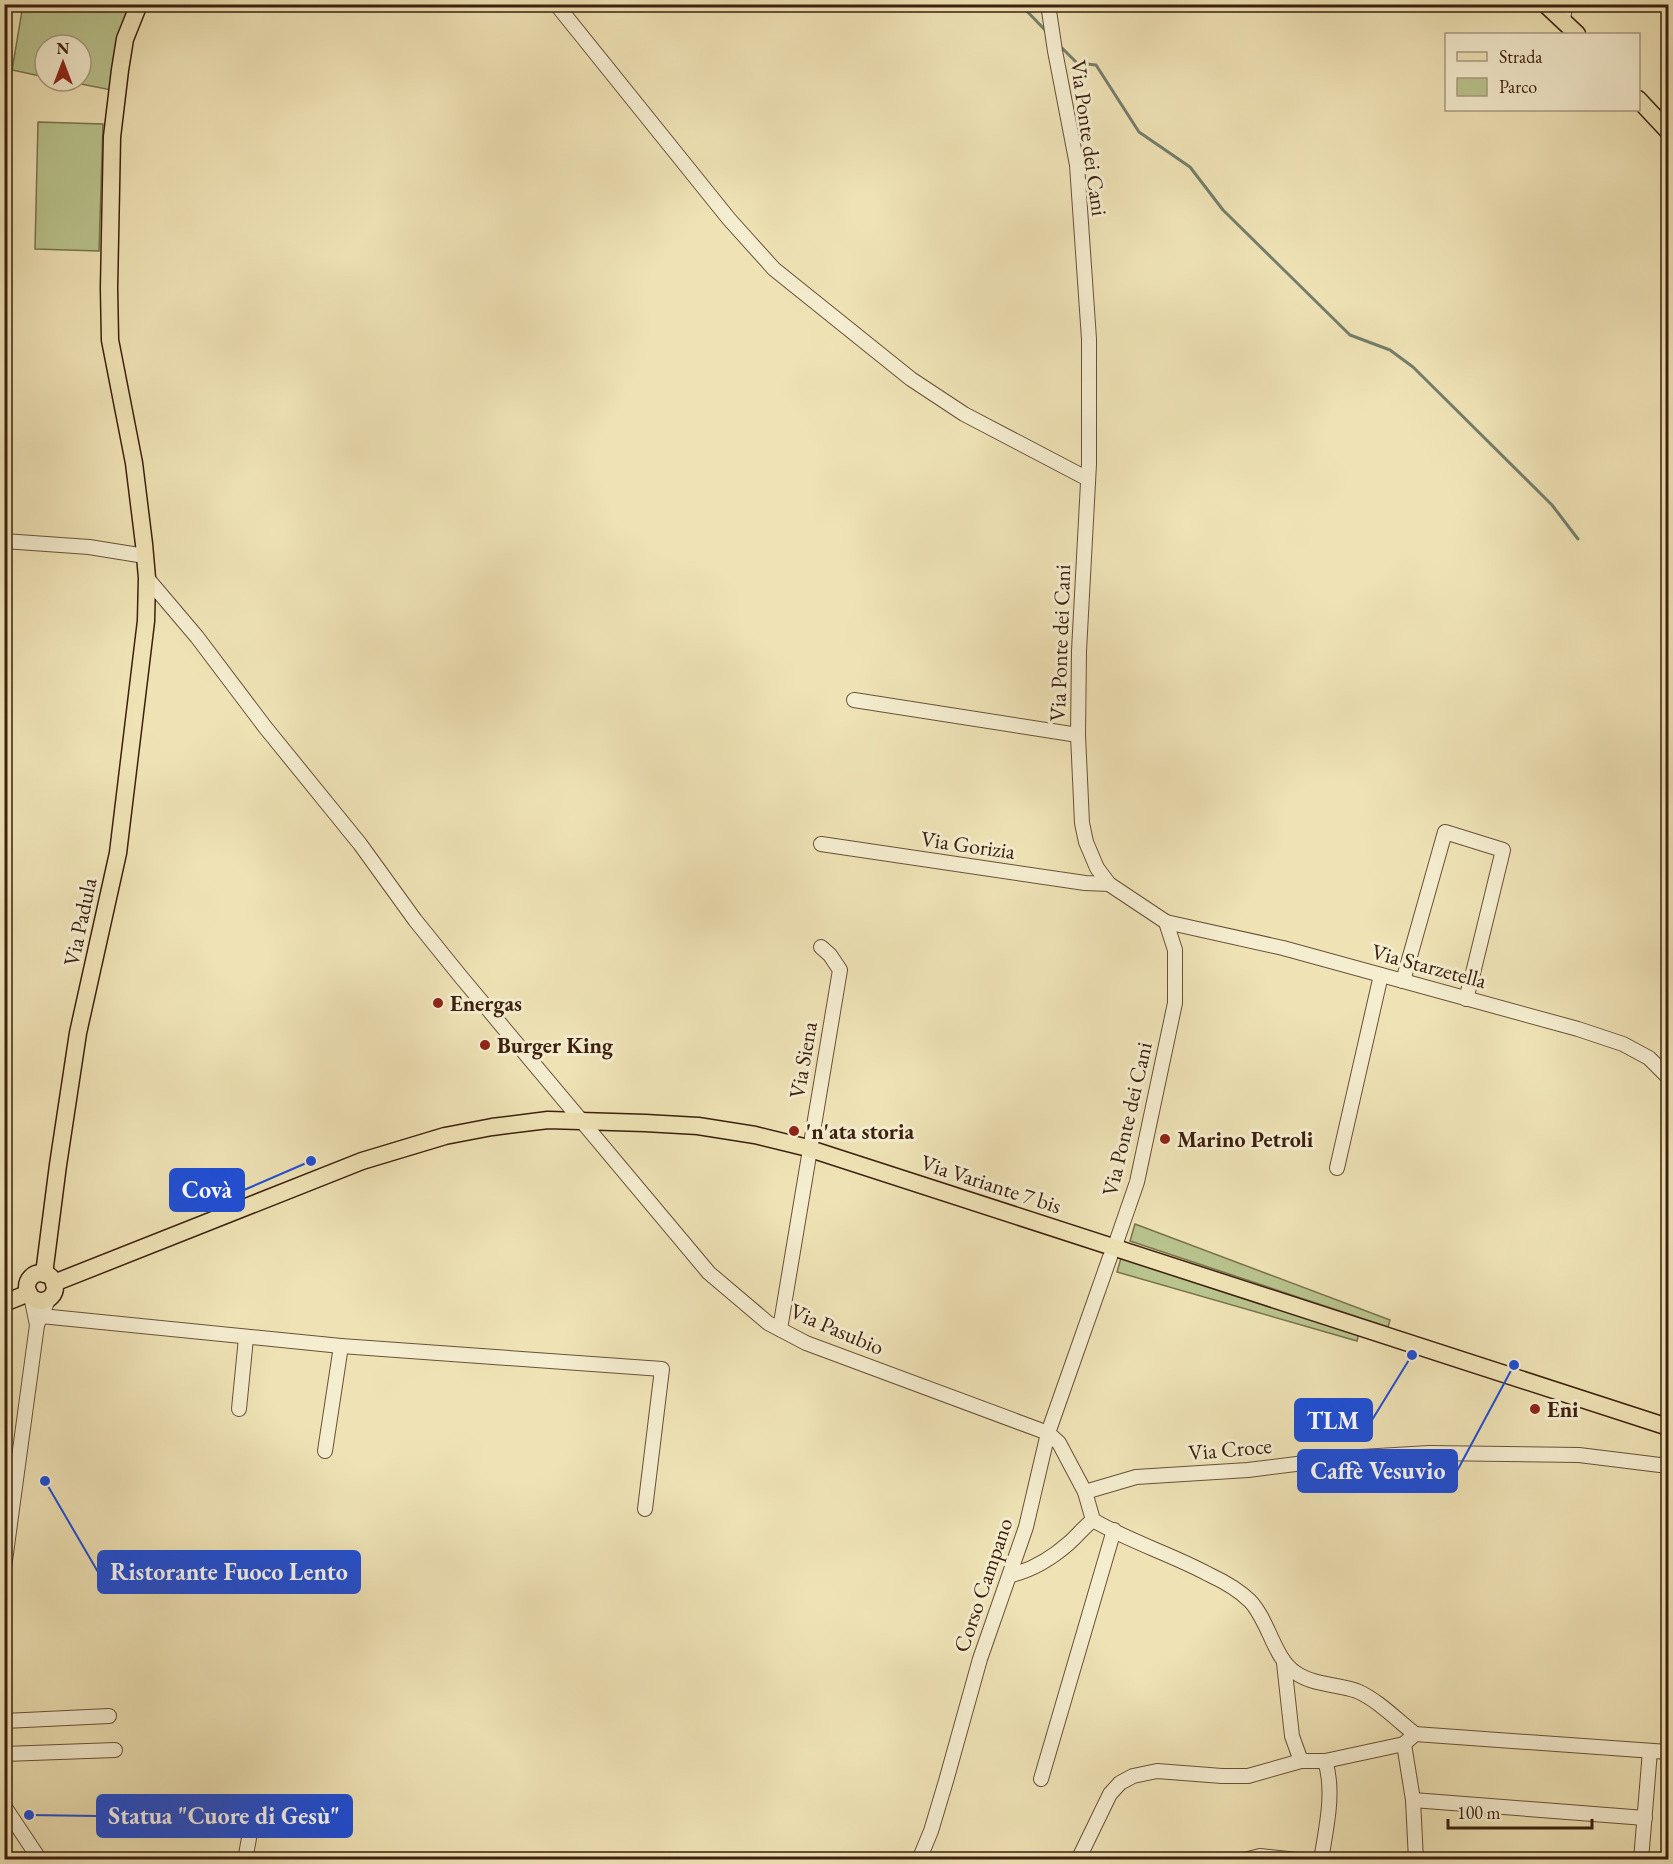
<svg xmlns="http://www.w3.org/2000/svg" width="1673" height="1864" font-family="'EB Garamond',serif">
<rect width="100%" height="100%" fill="#efe3b6"/>
<filter id="stains"><feTurbulence type="fractalNoise" baseFrequency=".00333" numOctaves="4"/><feColorMatrix values="0 0 0 0 .2 0 0 0 0 .09 0 0 0 0 .02 0 0 0 .5 -.17"/></filter>
<radialGradient id="worn" r=".72"><stop offset=".6" stop-color="#630" stop-opacity="0"/><stop offset="1" stop-color="#630" stop-opacity=".3"/></radialGradient>
<!-- green -->
<g fill="#b9c48e" stroke="#7a724e" stroke-width="1.5">
<path d="M23,5H134L111,90L66,81H81V45H45V77L12,70Z"/>
<path d="M38,122L103,124L99,251L35,249Z"/>
<path d="M1135,1224L1390,1320L1388,1327L1130,1241Z"/>
<path d="M1121,1258L1359,1333L1357,1341L1117,1272Z"/>
</g>
<g fill="none" stroke-linecap="round" stroke-linejoin="round">
<!-- stream -->
<g stroke="#747f6c" stroke-width="3">
<path d="M1020,4L1047,32"/>
<path d="M1060,46L1077,63L1096,65L1139,132L1190,167L1223,210L1350,335L1390,350L1413,367L1552,505L1578,539"/>
</g>
<defs>
<g id="minor">
<path d="M556,4L729,219L774,269L911,379L964,414L1088,479"/>
<path d="M1048,4L1055,51L1077,165L1089,339V464L1079,651L1078,735L1082,823L1086,842L1097,868L1109,884L1166,922L1175,950V1003L1137,1182L1117,1240"/>
<path d="M1563,21L1565,4"/>
<path d="M4,541L89,547L145,556"/>
<path d="M147,578L197,637L265,727L360,844L415,920L461,977L709,1273L768,1323L806,1343L1048,1433L1059,1443L1085,1492L1093,1520C1128,1541 1171,1554 1208,1574C1223,1581 1238,1589 1250,1601C1269,1621 1274,1659 1296,1673C1313,1685 1338,1684 1357,1691C1378,1700 1397,1720 1415,1734"/>
<path d="M854,700L1078,735"/>
<path d="M821,844L1085,883L1109,884"/>
<path d="M1166,922L1283,948L1578,1029L1623,1044L1649,1058L1668,1077"/>
<path d="M1403,981L1445,832L1503,850L1473,973"/>
<path d="M1466,999L1470,984"/>
<path d="M1337,1168L1381,975"/>
<path d="M31,1296L37,1325"/>
<path d="M41,1316L341,1346L662,1369L645,1509"/>
<path d="M780,1329L840,970L830,955L821,947"/>
<path d="M239,1409L246,1338"/>
<path d="M325,1451L341,1346"/>
<path d="M1085,1492L1136,1477L1248,1470L1344,1458L1429,1453L1579,1455L1668,1466"/>
<path d="M4,1568L37,1325L49,1298"/>
<path d="M1011,1575C1032,1570 1052,1558 1069,1543C1077,1536 1084,1527 1093,1520"/>
<path d="M1284,1663L1292,1736L1301,1761"/>
<path d="M4,1721L109,1716"/>
<path d="M1415,1734L1668,1752"/>
<path d="M1404,1744L1413,1800L1416,1860"/>
<path d="M4,1754L115,1750"/>
<path d="M1041,1779L1114,1530"/>
<path d="M1413,1800L1645,1818"/>
<path d="M4,1806L40,1860"/>
<path d="M245,1860L252,1822"/>
<path d="M919,1860L931,1831L946,1781L980,1659L1026,1527L1048,1433L1110,1257"/>
<path d="M1078,1860L1110,1794L1120,1783L1133,1776L1157,1771L1222,1776H1248L1301,1761H1325L1404,1744L1415,1734"/>
<path d="M1244,1860L1260,1856L1297,1860"/>
<path d="M1321,1860C1326,1829 1335,1791 1325,1761"/>
<path d="M1641,1860L1650,1751"/>
</g>
<g id="major">
<path d="M1545,4L1577,34"/>
<path d="M1638,99L1668,131"/>
<circle cx="41" cy="1287" r="14"/>
<path d="M44,1274L58,1165L78,1033L118,853L146,621L147,578L144,544L134,463L110,340L109,288L112,137L120,70L125,39L139,4"/>
<path d="M54,1284L59,1281L362,1161L445,1136L492,1127L548,1120L645,1123L698,1126L755,1135L804,1147L1668,1427"/>
<path d="M4,1303L29,1293"/>
</g>
</defs>
<!-- minor casing -->
<use href="#minor" stroke="#695138" stroke-width="16"/>
<!-- major casing -->
<use href="#major" stroke="#3c200e" stroke-width="19"/>
<!-- minor -->
<use href="#minor" stroke="#f5edd0" stroke-width="14"/>
<!-- major -->
<use href="#major" stroke="#efe3b6" stroke-width="16"/>
</g>
<!-- markers -->
<g fill="#8f2418" stroke="#f5edd0" stroke-width="2">
<circle cx="438" cy="1003" r="6"/>
<circle cx="485" cy="1045" r="6"/>
<circle cx="794" cy="1131" r="6"/>
<circle cx="1165" cy="1139" r="6"/>
<circle cx="1535" cy="1409" r="6"/>
</g>
<g text-anchor="middle" dominant-baseline="central" stroke-width="6" stroke-linejoin="round" paint-order="stroke">
<!-- street labels -->
<g font-size="22" fill="#3c200e" stroke="#f5edd0">
<text transform="translate(1089 138) rotate(82)">Via Ponte dei Cani</text>
<text transform="translate(1060 643) rotate(-88)">Via Ponte dei Cani</text>
<text transform="translate(968 845) rotate(8)">Via Gorizia</text>
<text transform="translate(80 922) rotate(-78)">Via Padula</text>
<text transform="translate(1429 966) rotate(15)">Via Starzetella</text>
<text transform="translate(803 1060) rotate(-80)">Via Siena</text>
<text transform="translate(1127 1119) rotate(-77)">Via Ponte dei Cani</text>
<text transform="translate(991 1184) rotate(18)">Via Variante 7 bis</text>
<text transform="translate(837 1329) rotate(23)">Via Pasubio</text>
<text transform="translate(1230 1449) rotate(-5)">Via Croce</text>
<text transform="translate(983 1585) rotate(-71)">Corso Campano</text>
</g>
<!-- poi labels -->
<g font-size="22" font-weight="bold" fill="#3c200e" stroke="#f5edd0" text-anchor="start">
<text x="450" y="1003">Energas</text>
<text x="497" y="1045">Burger King</text>
<text x="806" y="1131">'n'ata storia</text>
<text x="1177" y="1139">Marino Petroli</text>
<text x="1547" y="1409">Eni</text>
</g>
</g>
<!-- callouts -->
<path fill="none" stroke="#1d4ed8" stroke-width="2" d="M311 1161L244 1190M1412 1355L1372 1420M1514 1365L1457 1471M45 1481L98 1572M29 1815L97 1816"/>
<g fill="#1d4ed8" stroke="#f5edd0" stroke-width="2">
<circle cx="311" cy="1161" r="6"/>
<circle cx="1412" cy="1355" r="6"/>
<circle cx="1514" cy="1365" r="6"/>
<circle cx="45" cy="1481" r="6"/>
<circle cx="29" cy="1815" r="6"/>
</g>
<g fill="#1d4ed8" stroke="#1d4ed8" stroke-width="2">
<rect x="170" y="1169" width="74" height="42" rx="6"/>
<rect x="1295" y="1399" width="77" height="42" rx="6"/>
<rect x="1298" y="1450" width="159" height="42" rx="6"/>
<rect x="98" y="1551" width="262" height="42" rx="6"/>
<rect x="97" y="1795" width="255" height="42" rx="6"/>
</g>
<g font-size="24" text-anchor="middle" font-weight="bold" fill="#fff">
<text x="207" y="1198">Covà</text>
<text x="1333" y="1429">TLM</text>
<text x="1378" y="1479">Caffè Vesuvio</text>
<text x="229" y="1580">Ristorante Fuoco Lento</text>
<text x="224" y="1824">Statua "Cuore di Gesù"</text>
</g>
<!-- margin -->
<rect width="1673" height="1864" fill="none" stroke="#efe3b6" stroke-width="24"/>
<rect x="6" y="6" width="1661" height="1852" fill="none" stroke="#3c200e" stroke-width="3"/>
<rect x="12" y="12" width="1649" height="1840" fill="none" stroke="#3c200e" stroke-width="1.5"/>
<!-- legend -->
<rect x="1445" y="33" width="195" height="78" fill="#f5edd0" stroke="#ab9b82" stroke-width="1.5"/>
<rect x="1457" y="52" width="30" height="9" fill="#efe3b6" stroke="#ab9b82" stroke-width="1.5"/>
<text x="1499" y="63" font-size="18" fill="#3c200e">Strada</text>
<rect x="1457" y="78" width="30" height="18" fill="#b9c48e" stroke="#ab9b82" stroke-width="1.5"/>
<text x="1499" y="93" font-size="18" fill="#3c200e">Parco</text>
<!-- north arrow -->
<g transform="translate(63 63)"><circle r="28" fill="#f5edd0" stroke="#ab9b82" stroke-width="1.5"/>
<path d="M0-4.5L10 22L0 15L-10 22Z" fill="#8f2418"/>
<text y="-9" font-size="16" font-weight="bold" text-anchor="middle" fill="#3c200e">N</text>
</g>
<!-- scale -->
<path d="M1448 1819v9h144v-9" fill="none" stroke="#3c200e" stroke-width="3"/>
<text x="1457" y="1819" font-size="18" fill="#3c200e" stroke="#f5edd0" stroke-width="4.5" paint-order="stroke">100 m</text>
<rect width="100%" height="100%" filter="url(#stains)"/>
<rect width="100%" height="100%" fill="url(#worn)"/>
</svg>
